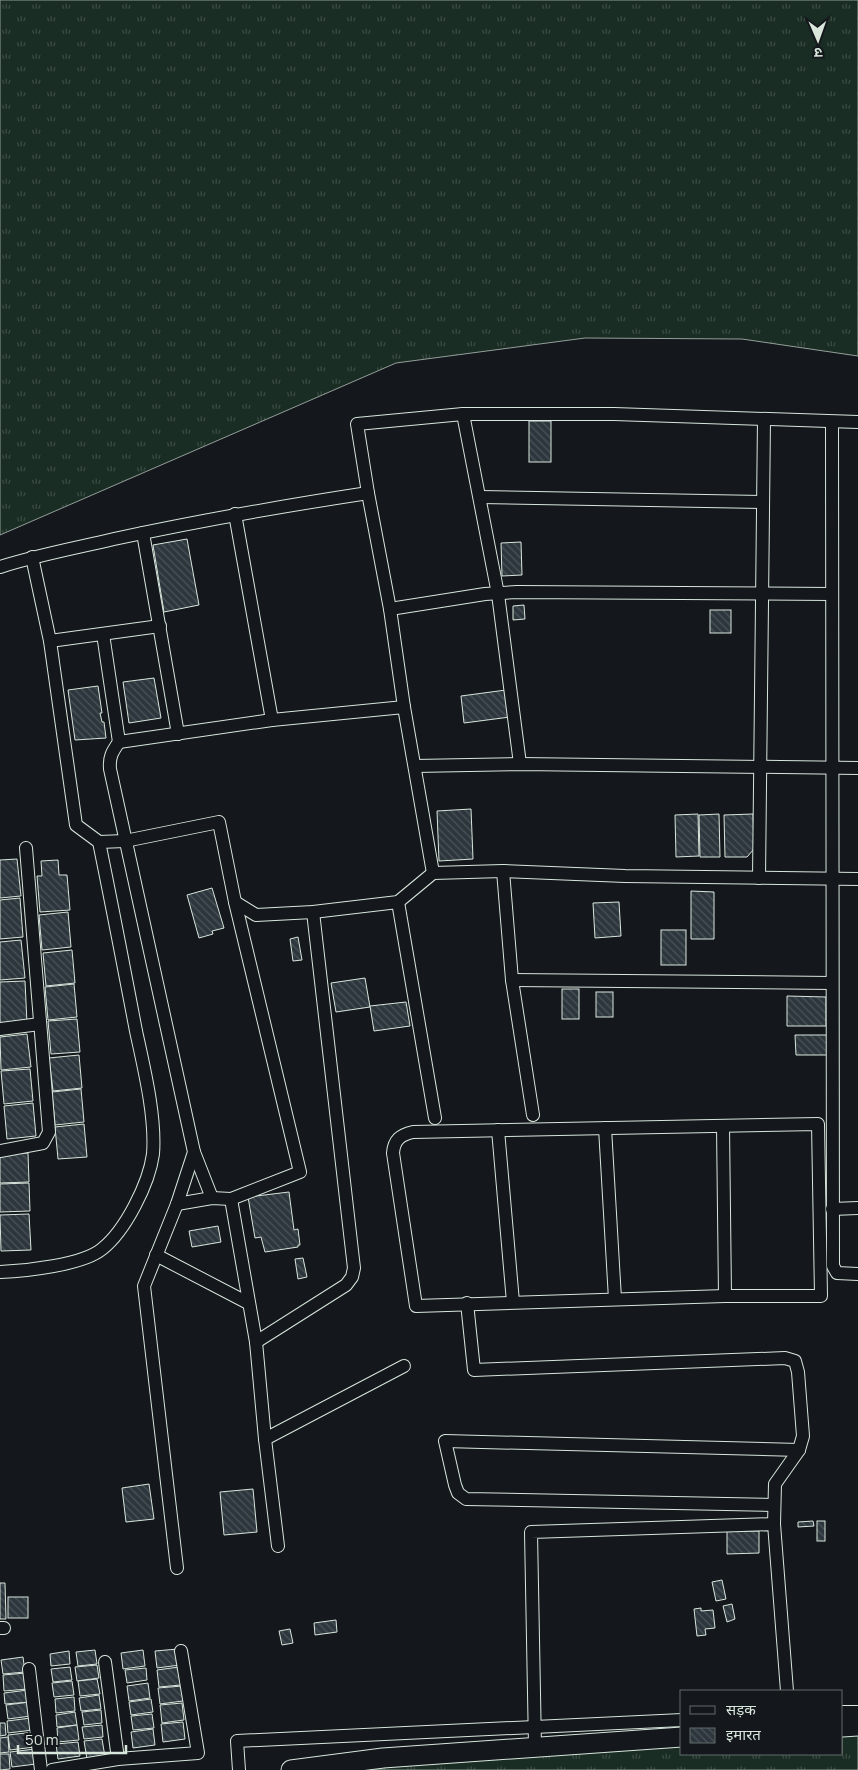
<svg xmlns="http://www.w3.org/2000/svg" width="858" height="1770" font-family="Manrope,'Noto Sans Devanagari',sans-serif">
<defs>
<pattern id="grass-tufts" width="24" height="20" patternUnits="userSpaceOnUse" patternTransform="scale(1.25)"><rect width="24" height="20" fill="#1a2d24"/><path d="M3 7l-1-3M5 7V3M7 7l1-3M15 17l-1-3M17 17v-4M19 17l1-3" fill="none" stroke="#3b4b43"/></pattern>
<pattern id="building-back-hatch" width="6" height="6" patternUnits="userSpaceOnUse" patternTransform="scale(1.25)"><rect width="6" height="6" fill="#2c363c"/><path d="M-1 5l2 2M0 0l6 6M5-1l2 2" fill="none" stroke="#4a5358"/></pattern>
</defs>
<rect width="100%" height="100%" fill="#14181c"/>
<!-- grass -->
<g fill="url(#grass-tufts)" stroke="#939e99">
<path d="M0,0H858V356L742,339L585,338L396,363L0,535Z"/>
<path d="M858,1727V1770H295L682,1740V1754H842V1728Z"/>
</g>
<!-- building -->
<g fill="url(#building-back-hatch)" stroke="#d8e6dc">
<rect x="529" y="421" width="22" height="41"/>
<path d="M187,539L199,605L164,612L153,545Z"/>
<path d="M521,542L522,575L502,576L501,543Z"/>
<path d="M524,605L525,619L513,620V606Z"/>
<rect x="710" y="610" width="21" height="23"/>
<path d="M154,678L161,718L129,723L123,682Z"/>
<path d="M98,686L102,713H100L102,722H104L106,738L75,740L68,690Z"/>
<path d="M506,690L510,717L464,723L461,696Z"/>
<path d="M471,809L473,859L439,861L437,811Z"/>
<path d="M698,814L699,856L676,857L675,815Z"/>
<path d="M719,814L720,857H700L699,815Z"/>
<path d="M753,814L754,849L747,857H725L724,815Z"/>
<path d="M17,859L21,896L0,898V860Z"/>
<path d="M58,860L59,875H67L70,910L40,912L37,876H42L41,861Z"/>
<path d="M212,888L224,928L212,931L213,934L199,938L187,895Z"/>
<path d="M691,891L714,892V939H691Z"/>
<path d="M20,898L23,937L0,939V900Z"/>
<path d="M619,902L621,936L595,938L593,903Z"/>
<path d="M68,912L71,947L42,950L39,915Z"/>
<rect x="661" y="930" width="25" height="35"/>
<path d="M298,937L302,960L293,961L290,939Z"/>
<path d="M21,940L25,978L0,980V942Z"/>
<path d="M72,950L75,983L46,986L43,953Z"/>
<path d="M365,978L370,1007L336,1012L331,983Z"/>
<path d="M25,981L27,1023L0,1024V982Z"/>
<path d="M74,984L77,1017L48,1020L45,987Z"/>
<rect x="562" y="989" width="17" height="30"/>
<rect x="596" y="992" width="17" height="25"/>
<path d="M787,996L826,997V1026H787Z"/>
<path d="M406,1002L410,1026L374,1031L370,1006Z"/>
<path d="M77,1019L80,1052L51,1054L48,1021Z"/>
<path d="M27,1034L31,1067L1,1070L0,1037Z"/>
<path d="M795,1035H828V1055H796Z"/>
<path d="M79,1055L82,1088L53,1091L49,1058Z"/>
<path d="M30,1069L33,1101L4,1104L1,1071Z"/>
<path d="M81,1089L84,1122L55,1125L52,1092Z"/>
<path d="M33,1103L36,1136L7,1139L4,1106Z"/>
<path d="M84,1124L87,1157L58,1159L55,1127Z"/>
<path d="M28,1153L29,1182L0,1183V1154Z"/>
<path d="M29,1183L30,1211L0,1212V1184Z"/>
<path d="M289,1192L294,1230L298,1229L300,1245H298V1247L265,1252L261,1237L255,1238L248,1197Z"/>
<path d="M29,1214L31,1250L1,1251L0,1215Z"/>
<path d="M218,1226L221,1242L192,1247L189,1231Z"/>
<path d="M303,1258L307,1277L298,1279L295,1259Z"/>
<path d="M149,1484L154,1519L126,1522L122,1488Z"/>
<path d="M253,1489L257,1532L224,1535L220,1492Z"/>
<path d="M813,1521L814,1526L798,1527V1522Z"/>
<rect x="817" y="1521" width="8" height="20"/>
<path d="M727,1531H759V1553L727,1554Z"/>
<path d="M722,1580L726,1599L716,1601L712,1582Z"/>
<path d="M0,1583H5L6,1619H0Z"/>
<rect x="8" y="1597" width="20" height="21"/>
<path d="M732,1604L735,1619L727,1622L723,1606Z"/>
<path d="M701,1608V1611L713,1610L715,1628L705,1629L706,1635L697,1636L694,1609Z"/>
<path d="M336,1620L337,1632L315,1635L314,1623Z"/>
<path d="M290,1629L293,1643L282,1645L279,1631Z"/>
<path d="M178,1649L180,1665L157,1668L155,1651Z"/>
<path d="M95,1650L97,1664L78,1666L76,1652Z"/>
<path d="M143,1650L145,1666L123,1669L121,1653Z"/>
<path d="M69,1651L70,1664L51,1666L50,1654Z"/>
<path d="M23,1657L25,1672L3,1674L1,1660Z"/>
<path d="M97,1665L99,1678L77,1681L75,1667Z"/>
<path d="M70,1667L72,1680L53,1682L51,1669Z"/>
<path d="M179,1667L181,1685L159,1687L157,1670Z"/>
<path d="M146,1668L147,1680L127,1683L125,1670Z"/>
<path d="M26,1673L28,1689L4,1691L3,1675Z"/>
<path d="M97,1679L100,1694L80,1696L78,1681Z"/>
<path d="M72,1681L74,1695L54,1697L52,1683Z"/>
<path d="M148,1683L150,1698L129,1701L127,1686Z"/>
<path d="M182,1686L183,1701L160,1704L158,1688Z"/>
<path d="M28,1690L30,1702L5,1704L4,1693Z"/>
<path d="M99,1695L101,1709L81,1711L79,1698Z"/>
<path d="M74,1697L75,1711L56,1713L55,1699Z"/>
<path d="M151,1699L153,1712L131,1715L129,1702Z"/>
<path d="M30,1702L31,1716L8,1719L6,1705Z"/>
<path d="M182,1703L184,1720L162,1723L160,1705Z"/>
<path d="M101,1710L102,1723L84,1725L82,1712Z"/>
<path d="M75,1712L77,1725L57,1727L56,1715Z"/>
<path d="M152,1714L154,1728L133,1730L131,1716Z"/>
<path d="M31,1718L33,1730L8,1733L7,1721Z"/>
<path d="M183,1722L185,1739L163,1742L161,1724Z"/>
<path d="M0,1723H5L6,1735L0,1736Z"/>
<path d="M77,1725L79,1740L58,1742L57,1728Z"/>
<path d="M102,1725L103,1737L84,1739L82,1727Z"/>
<path d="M153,1729L155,1745L133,1748L131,1732Z"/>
<path d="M34,1732L35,1747L10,1750L8,1735Z"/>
<path d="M8,1737L9,1752L0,1753V1738Z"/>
<path d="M102,1739L105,1757L87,1759L84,1741Z"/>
<path d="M78,1742L80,1756L58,1759L56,1744Z"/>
<path d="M35,1749L36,1764L12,1767L10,1752Z"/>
<path d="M0,1754H9L10,1769L0,1770Z"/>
</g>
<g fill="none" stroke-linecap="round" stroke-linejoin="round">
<defs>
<g id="street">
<path d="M463,414L498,594L520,764"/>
<path d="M832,422L833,1266L837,1273L858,1274"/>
<path d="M480,497L762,502"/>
<path d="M235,514L272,720"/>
<path d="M143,533L178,734"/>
<path d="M0,567C37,555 76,548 114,539C198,521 283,506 368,493"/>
<path d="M390,609L485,594L517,592L832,594"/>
<path d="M103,634L119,742L272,720L404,707"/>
<path d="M50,641L160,626"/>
<path d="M119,742C112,752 109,757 110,769L194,1152L177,1204L144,1286L177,1568"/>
<path d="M415,766L520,764L858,768"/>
<path d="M99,842L125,841L219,822L235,902L300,1172L231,1199L212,1198L177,1204"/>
<path d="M503,871L512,980L533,1115"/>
<path d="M433,873L404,707L390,609L368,493L357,424L463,414H614L858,422"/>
<path d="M759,878L764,419"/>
<path d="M235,902L256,915L313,912L398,902L433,873L503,871L625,876L858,879"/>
<path d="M398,902L435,1118"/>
<path d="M512,980L832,983"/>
<path d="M0,1029L40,1024"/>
<path d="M818,1124L821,1296H725L416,1306L393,1153C394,1140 400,1135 413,1132Z"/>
<path d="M723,1126L725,1296"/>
<path d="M605,1128L615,1299"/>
<path d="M498,1130L513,1302"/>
<path d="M0,1151L43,1143L49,1132L26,848"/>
<path d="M194,1152L212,1198"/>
<path d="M231,1199L256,1342L265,1439L278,1546"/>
<path d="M832,1209L858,1208"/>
<path d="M156,1255L248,1303"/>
<path d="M0,1272C25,1271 83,1265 102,1249C125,1231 149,1184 153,1154C156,1117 144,1068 136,1031C124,968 112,905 99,842L76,825L50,641L32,557"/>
<path d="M467,1303L474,1370L785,1358L795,1361L798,1372L803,1436L799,1450L775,1484L774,1524"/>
<path d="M256,1342L346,1285L352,1277L354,1268L313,912"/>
<path d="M265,1439L404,1366"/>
<path d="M774,1505L466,1499L458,1493L455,1485L445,1441L799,1450"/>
<path d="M0,1628H4"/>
<path d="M105,1662L118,1759"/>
<path d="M29,1669L41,1770"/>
<path d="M842,1712H858"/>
<path d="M535,1747L531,1532L774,1524L787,1691"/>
<path d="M52,1770L118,1759L198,1753L181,1651"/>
<path d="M239,1770L237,1741L682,1720"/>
</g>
<g id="secondary">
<path d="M842,1727L858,1726"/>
<path d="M291,1770L383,1758L682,1737"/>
</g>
</defs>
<!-- street casing -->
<use href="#street" stroke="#d8e6dc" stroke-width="14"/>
<!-- secondary casing -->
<use href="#secondary" stroke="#d8e6dc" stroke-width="21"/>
<!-- street -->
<use href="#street" stroke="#14181c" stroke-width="12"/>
<!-- secondary -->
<use href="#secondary" stroke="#14181c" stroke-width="19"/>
</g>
<!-- legend -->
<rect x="680" y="1690" width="162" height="65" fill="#14181c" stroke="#626a69"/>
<rect x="690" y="1706" width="25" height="8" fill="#14181c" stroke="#626a69"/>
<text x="726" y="1715" font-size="15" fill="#d8e6dc">सड़क</text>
<rect x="690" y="1728" width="25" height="15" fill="url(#building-back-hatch)" stroke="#626a69"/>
<text x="726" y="1740" font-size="15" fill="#d8e6dc">इमारत</text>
<!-- north arrow -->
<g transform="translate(818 40) rotate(178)" stroke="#14181c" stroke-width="4" paint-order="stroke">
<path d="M0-4L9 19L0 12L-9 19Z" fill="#d8e6dc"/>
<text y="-8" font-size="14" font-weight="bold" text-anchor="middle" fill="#d8e6dc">उ</text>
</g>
<!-- scale -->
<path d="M18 1745v8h108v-8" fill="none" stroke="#d8e6dc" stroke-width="2.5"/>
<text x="25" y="1745" font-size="15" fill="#d8e6dc" stroke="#14181c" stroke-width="4" paint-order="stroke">50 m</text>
</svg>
